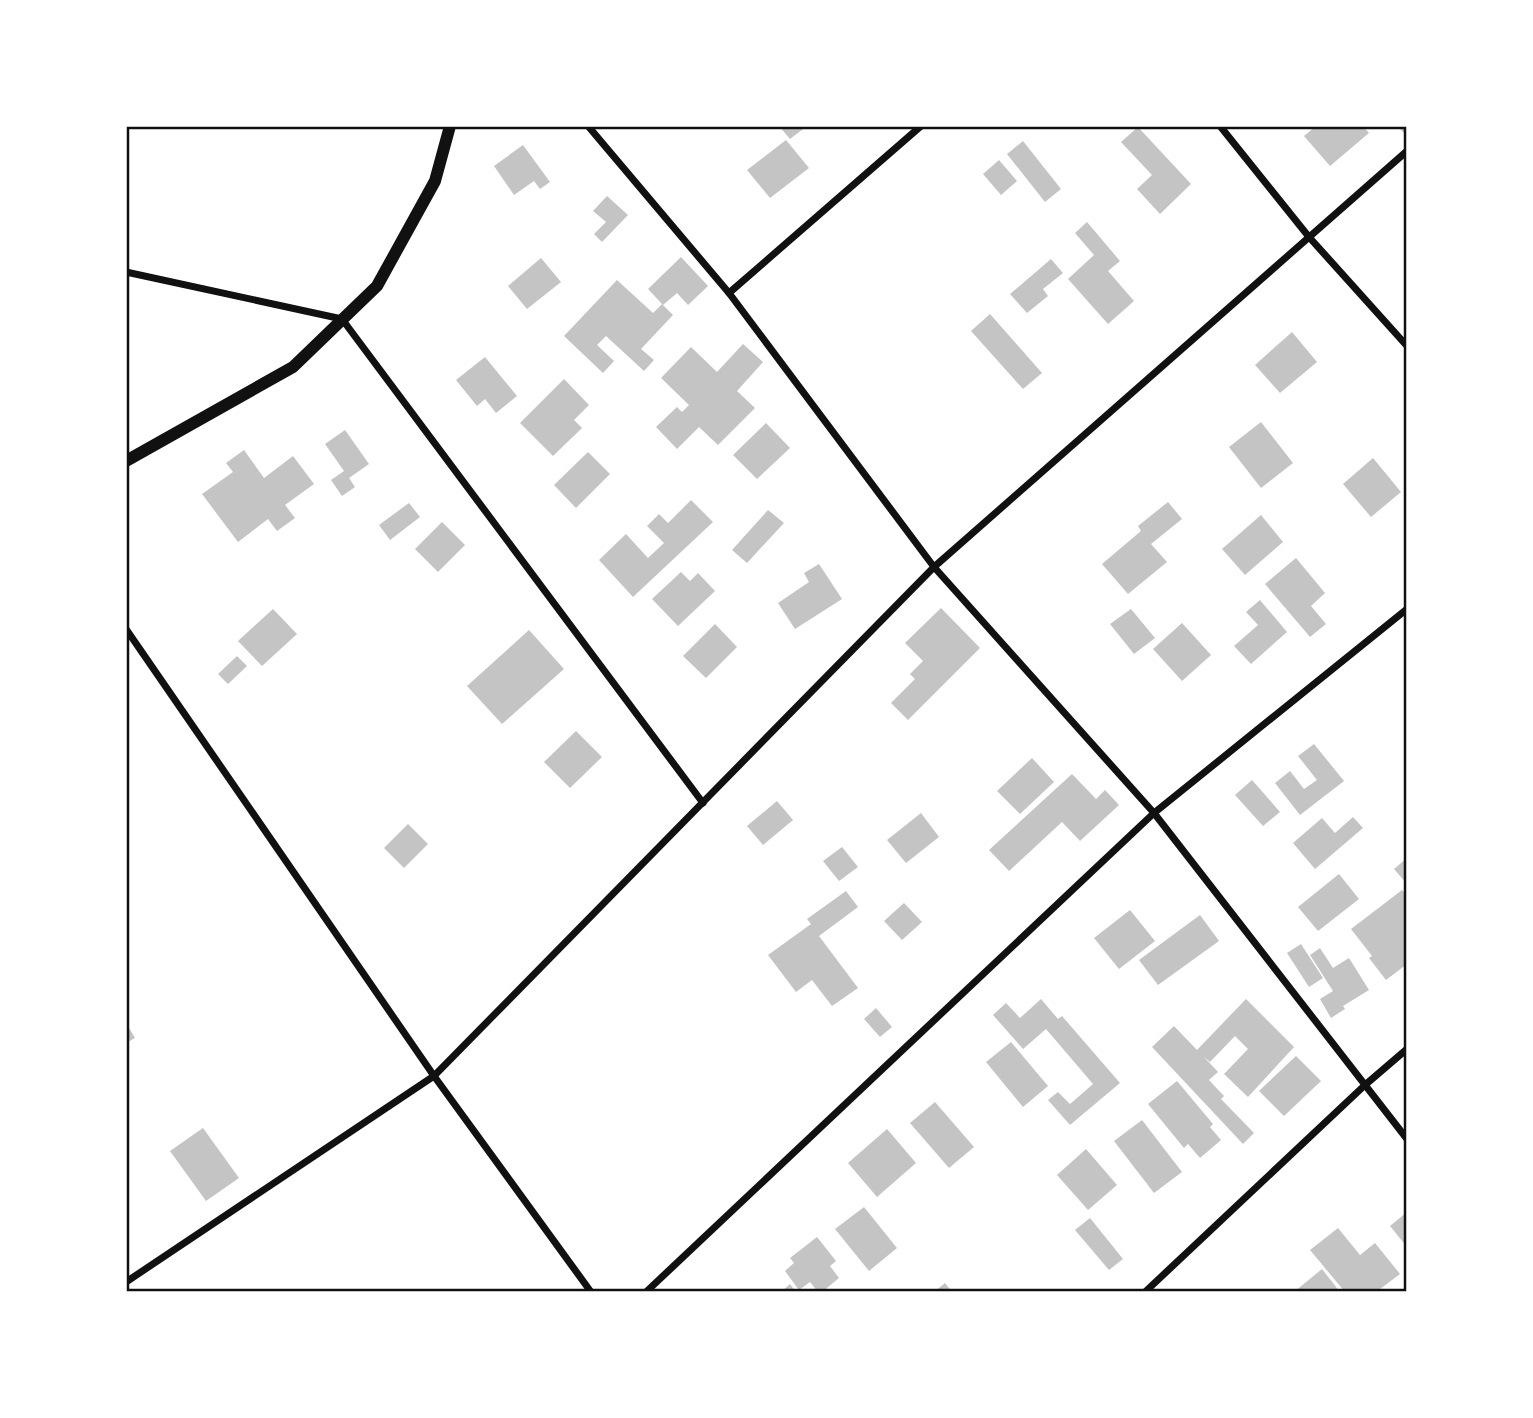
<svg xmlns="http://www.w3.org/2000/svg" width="1533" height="1418" font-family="'PT Sans',sans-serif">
<rect width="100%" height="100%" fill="#fff"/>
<!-- building -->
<g fill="#c4c4c4">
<path d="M779,126H807L790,139Z"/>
<path d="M1316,126H1363L1369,133L1330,166L1304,136Z"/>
<path d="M1397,126H1407V132L1405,134Z"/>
<path d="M1138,127L1191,184L1160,214L1137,189L1152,175L1121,142Z"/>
<path d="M786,140L809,168L770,198L747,170Z"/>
<path d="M1023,141L1061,189L1045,202L1007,154Z"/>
<path d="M523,145L550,182L540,189L534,181L514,195L494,166Z"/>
<path d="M999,160L1017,181L1001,195L983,174Z"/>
<path d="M607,196L628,215L602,242L594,234L606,222L593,211Z"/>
<path d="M1087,222L1120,261L1108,271L1134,301L1108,324L1068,279L1094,255L1075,233Z"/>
<path d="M681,257L708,286L688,305L677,293L663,305L648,289Z"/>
<path d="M541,258L561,282L527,309L508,286Z"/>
<path d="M1051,259L1063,273L1043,289L1048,296L1027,313L1010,294Z"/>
<path d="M617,280L653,313L662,304L673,315L641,349L654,360L644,371L606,336L597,345L614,361L603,373L564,336Z"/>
<path d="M990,314L1042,373L1023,389L971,331Z"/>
<path d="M1292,332L1317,362L1280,393L1255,365Z"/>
<path d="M743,344L763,362L737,391L755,408L718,445L699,427L677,449L656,427L677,407L682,412L689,405L661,378L691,347L717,372Z"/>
<path d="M485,357L517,396L496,413L485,399L477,406L456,380Z"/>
<path d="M564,379L589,405L574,420L582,428L553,456L520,423Z"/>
<path d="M1261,422L1293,463L1261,488L1229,447Z"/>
<path d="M766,423L790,448L757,479L733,455Z"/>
<path d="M345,430L369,464L349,478L355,487L342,496L331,480L344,471L325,444Z"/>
<path d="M244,450L264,478L293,456L314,484L285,505L295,518L277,531L268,519L238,542L202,494L233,472L226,463Z"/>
<path d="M588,452L610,474L576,508L554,485Z"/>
<path d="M1373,458L1401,492L1371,517L1343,484Z"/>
<path d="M691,500L713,522L633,597L599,560L626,534L648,558L664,543L647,526L659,514L668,523Z"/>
<path d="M1168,502L1182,519L1151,544L1167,562L1128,594L1102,564L1141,531L1138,526Z"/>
<path d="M409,503L420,517L390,540L379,525Z"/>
<path d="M768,510L784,523L747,563L732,550Z"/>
<path d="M1261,515L1283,542L1245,575L1222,549Z"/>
<path d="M442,522L465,545L438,572L415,549Z"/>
<path d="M1296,558L1325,593L1311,606L1326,624L1310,637L1265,584Z"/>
<path d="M819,564L842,599L795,629L778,603L809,582L804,573Z"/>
<path d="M681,572L690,581L698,573L715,591L678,626L652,599Z"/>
<path d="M1260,600L1287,632L1251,664L1234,646L1258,625L1246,612Z"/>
<path d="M941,608L980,648L908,720L891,703L915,679L910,674L923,661L905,643Z"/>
<path d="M273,609L297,634L262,666L238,641Z"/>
<path d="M1131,609L1155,638L1134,654L1110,624Z"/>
<path d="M1182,623L1211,655L1182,681L1153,649Z"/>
<path d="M715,624L737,647L706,678L683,656Z"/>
<path d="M529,630L564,669L502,724L467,686Z"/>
<path d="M237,656L247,666L228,684L218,674Z"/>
<path d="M576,731L602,757L570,788L544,762Z"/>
<path d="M1314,744L1344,781L1300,815L1275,783L1290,771L1304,789L1317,780L1298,756Z"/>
<path d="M1032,758L1054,782L1020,814L997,791Z"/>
<path d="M1072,774L1096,799L1105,790L1119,805L1080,841L1062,822L1009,871L989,850Z"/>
<path d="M1252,780L1280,812L1263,826L1235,795Z"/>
<path d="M777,801L793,820L763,845L747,826Z"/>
<path d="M921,813L939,837L906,863L887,840Z"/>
<path d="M1353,817L1363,828L1315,869L1293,843L1322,818L1335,833Z"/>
<path d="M408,824L428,844L404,868L384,848Z"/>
<path d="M842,847L858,867L839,881L823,861Z"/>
<path d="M1407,858V884L1394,869Z"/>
<path d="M1339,874L1359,899L1318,931L1298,907Z"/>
<path d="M1402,890L1407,896V964L1386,980L1369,958L1372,956L1351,929Z"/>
<path d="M846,891L858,907L819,936L858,988L832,1006L812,980L796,992L768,955L811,924L807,919Z"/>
<path d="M904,903L922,922L902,940L884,921Z"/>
<path d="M1130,910L1155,941L1119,969L1094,938Z"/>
<path d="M1200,915L1219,941L1158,985L1139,960Z"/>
<path d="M1301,944L1323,978L1309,987L1287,953Z"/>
<path d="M1320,948L1333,968L1349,958L1369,990L1343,1006L1345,1009L1331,1018L1320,999L1333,991L1310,955Z"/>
<path d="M1041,999L1058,1019L1062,1016L1120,1083L1070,1125L1048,1100L1058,1092L1070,1104L1093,1084L1046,1029L1023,1049L993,1015L1006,1003L1020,1018Z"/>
<path d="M1246,999L1294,1047L1248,1097L1224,1074L1248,1049L1235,1036L1210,1062L1204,1057L1218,1072L1209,1080L1224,1096L1221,1099L1254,1133L1243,1144L1152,1047L1174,1026L1197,1050Z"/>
<path d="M876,1008L892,1027L880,1037L864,1019Z"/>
<path d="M126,1023L135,1038L126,1043Z"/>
<path d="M1011,1042L1048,1086L1023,1107L986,1062Z"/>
<path d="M1296,1056L1321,1081L1284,1116L1259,1091Z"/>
<path d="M1177,1081L1213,1124L1210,1127L1221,1140L1200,1158L1188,1144L1184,1148L1148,1104Z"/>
<path d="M935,1102L974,1147L949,1168L910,1123Z"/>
<path d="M1142,1120L1182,1172L1154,1193L1114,1141Z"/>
<path d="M203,1128L239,1178L206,1201L170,1151Z"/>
<path d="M887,1129L916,1163L877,1197L848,1163Z"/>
<path d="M1086,1149L1117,1185L1088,1210L1057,1175Z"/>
<path d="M864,1207L897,1248L869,1271L835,1229Z"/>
<path d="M1407,1212V1247L1390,1226Z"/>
<path d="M1090,1218L1123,1259L1109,1270L1075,1230Z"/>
<path d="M1338,1228L1360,1255L1375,1243L1400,1274L1376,1292H1345L1310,1250Z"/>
<path d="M817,1237L836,1261L830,1266L839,1278L822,1292H818L810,1282L799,1290L785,1271L794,1263L790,1258Z"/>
<path d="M1322,1269L1340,1292H1294Z"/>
<path d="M945,1283L952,1292H934Z"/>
<path d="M790,1284L796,1292H781Z"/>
</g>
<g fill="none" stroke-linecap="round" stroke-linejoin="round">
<!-- minor -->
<g stroke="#111" stroke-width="7">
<path d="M588,126L729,293L934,567L1154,813L1407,1139"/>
<path d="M1220,126L1309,237L1407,346"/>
<path d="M126,272L342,319L703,803"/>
<path d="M729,293L921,126"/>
<path d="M126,629L434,1076L591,1292"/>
<path d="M126,1282L434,1076L934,567L1407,151"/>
<path d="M646,1292L1154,813L1407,609"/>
<path d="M1145,1292L1365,1085L1407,1049"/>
</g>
<!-- tertiary -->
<path stroke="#111" stroke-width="12" d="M126,461L293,367L377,286L435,181L450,126"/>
</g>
<!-- border -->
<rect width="1533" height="1418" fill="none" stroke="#ffffff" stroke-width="256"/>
<rect x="128" y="128" width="1277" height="1162" fill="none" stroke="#111" stroke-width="2.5"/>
</svg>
